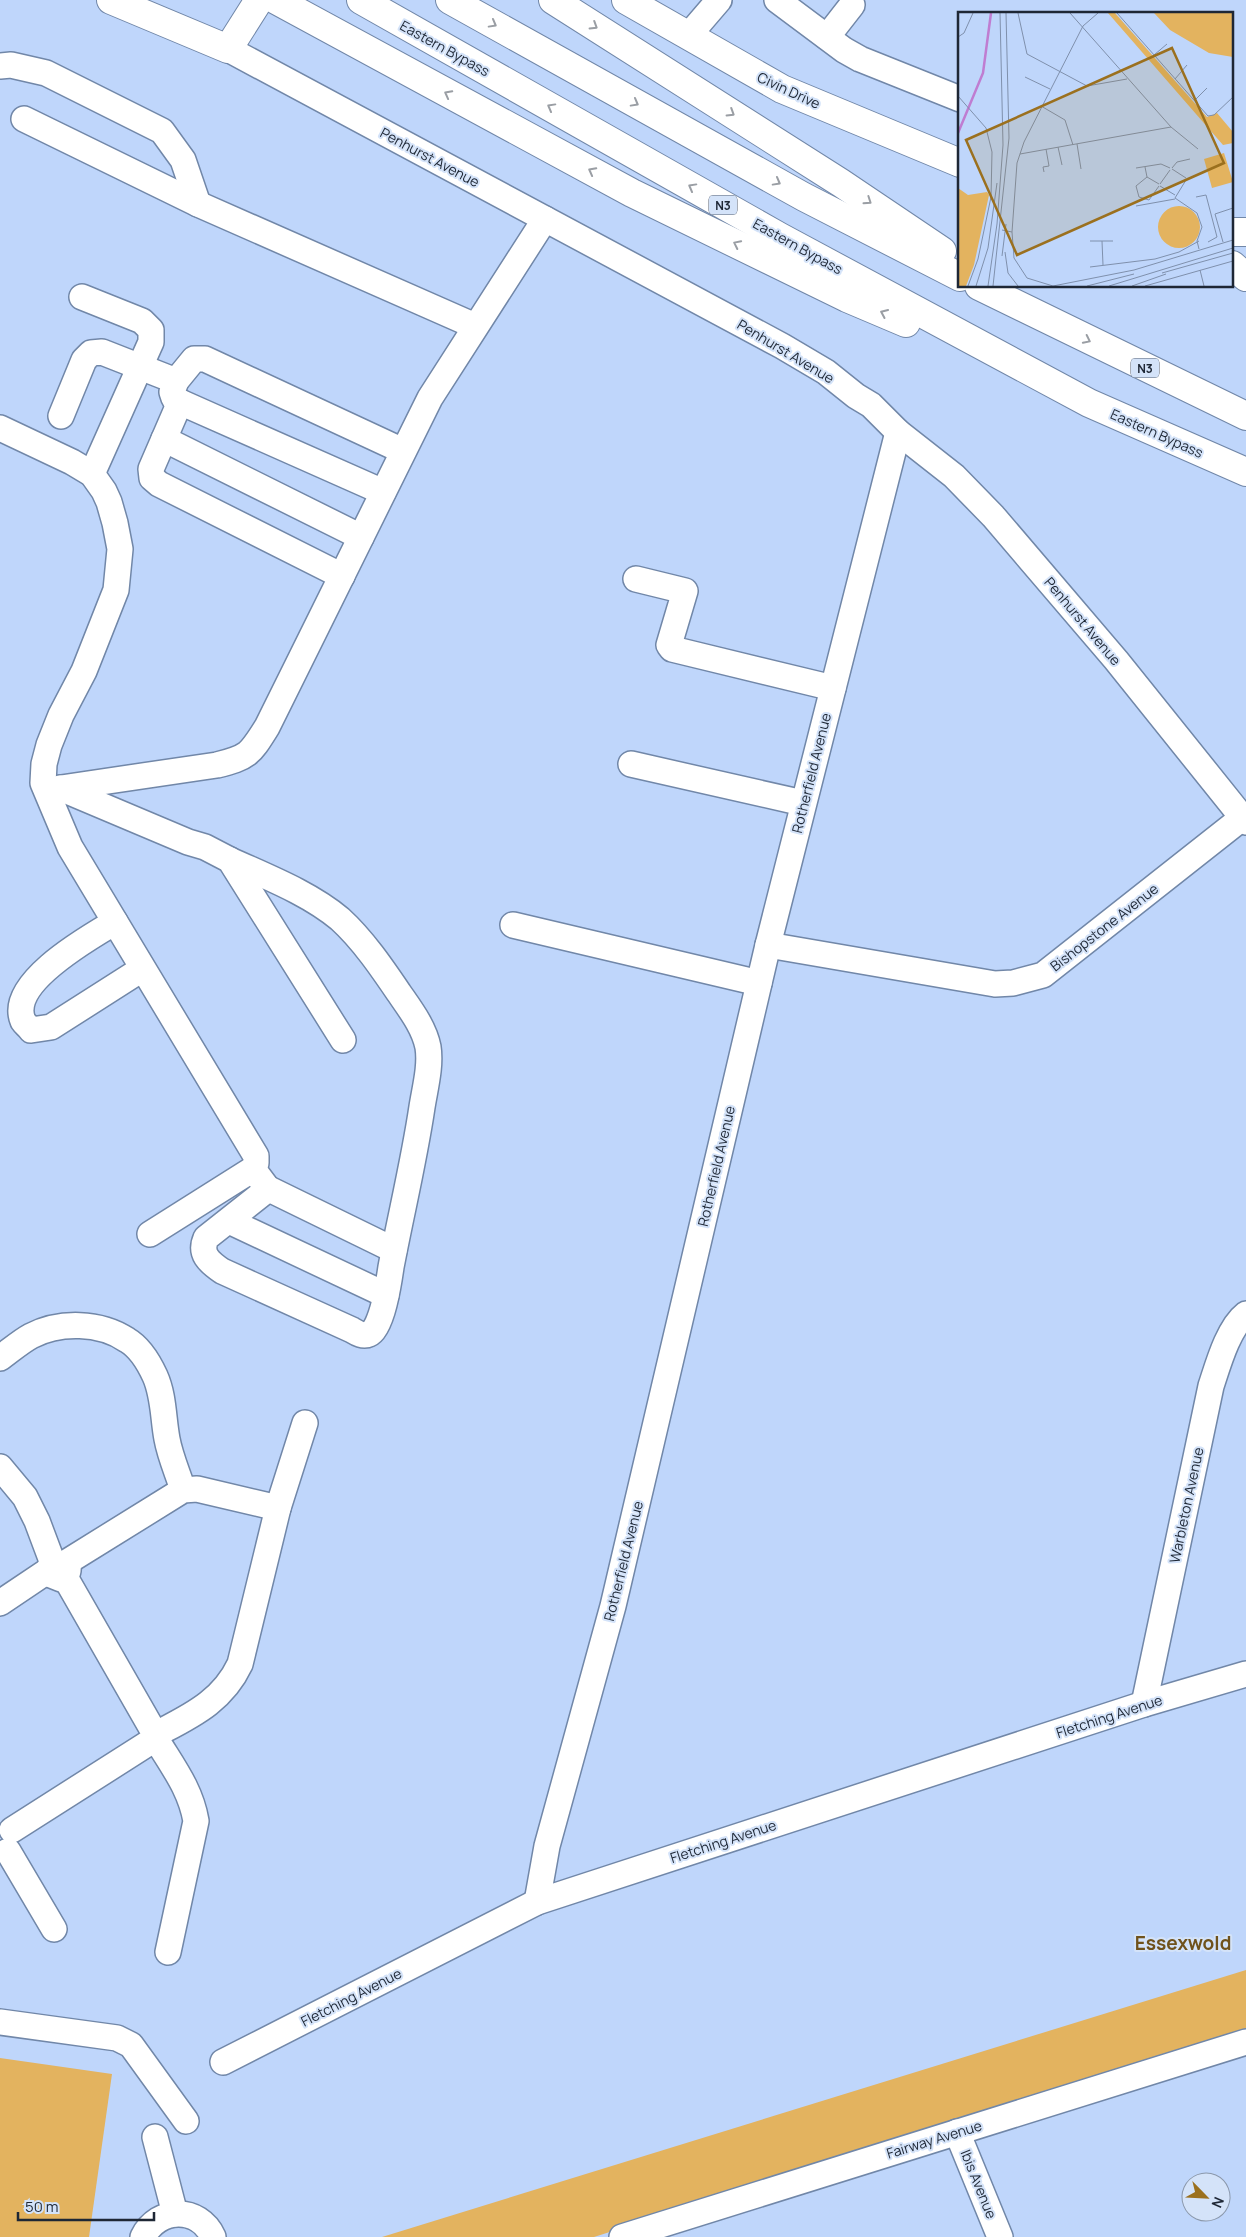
<svg xmlns="http://www.w3.org/2000/svg" width="1246" height="2237" font-family="Manrope,sans-serif">
<rect width="100%" height="100%" fill="#bfd6fb"/>
<!-- green -->
<g fill="#e3b35f">
<path d="M1246,1970V2030L594,2237H382Z"/>
<path d="M0,2058L112,2074L89,2237H0Z"/>
</g>
<g fill="none" stroke-linecap="round" stroke-linejoin="round">
<defs>
<g id="minor">
<path d="M777,0L844,50L860,59L960,99"/>
<path d="M689,35L719,0"/>
<path d="M827,37L852,5"/>
<path d="M228,49L782,346L826,372L856,396L871,405L898,432L954,476L993,516L1116,660L1246,822"/>
<path d="M0,66L11,65L46,73L162,131L183,160L198,204"/>
<path d="M24,119L198,204L475,326"/>
<path d="M82,297L142,321L151,330V342L92,474"/>
<path d="M180,402L151,469L152,478L159,484L342,576"/>
<path d="M61,416L84,360L91,353L102,352L176,381"/>
<path d="M0,428L72,462L92,474L104,491L109,502L115,523L120,549L116,590L84,671L61,715L49,745L44,764L43,783L70,847L256,1156V1163L253,1169L150,1234"/>
<path d="M164,439L361,537"/>
<path d="M383,492L180,402L174,398L172,392L176,381L194,359H205L403,451"/>
<path d="M636,579L685,591L669,645L672,649L833,688"/>
<path d="M631,764L803,803"/>
<path d="M60,788L188,842L205,847L230,860L343,1040"/>
<path d="M61,788L217,765C249,757 250,754 267,727L430,398L545,219"/>
<path d="M230,860C267,877 309,893 340,919C363,940 382,968 399,993C410,1009 424,1027 428,1047C431,1066 425,1088 422,1107C414,1161 401,1214 391,1267C389,1281 382,1329 369,1334C363,1337 357,1333 352,1330L222,1271C209,1262 199,1254 206,1238L263,1193L265,1185L253,1169"/>
<path d="M115,922C90,937 7,983 23,1021C25,1024 29,1027 31,1030L51,1027L142,969"/>
<path d="M513,925L759,983"/>
<path d="M768,945L995,984L1013,983L1043,975L1242,818"/>
<path d="M265,1187L394,1250"/>
<path d="M229,1221L386,1295"/>
<path d="M0,1358C10,1351 20,1342 31,1336C60,1321 100,1322 127,1340C139,1347 149,1363 155,1376C164,1396 163,1418 167,1439C170,1456 178,1474 183,1490"/>
<path d="M0,1467L25,1497L37,1521L52,1561L49,1570L51,1575L61,1579C66,1576 69,1573 68,1566"/>
<path d="M67,1562L183,1490L197,1489L278,1508"/>
<path d="M65,1577L151,1727"/>
<path d="M0,1603L49,1570"/>
<path d="M1144,1704L1211,1386C1218,1365 1228,1328 1246,1314"/>
<path d="M164,1730C197,1713 224,1698 240,1664L278,1508L305,1423"/>
<path d="M161,1747C176,1771 191,1792 196,1821L168,1952"/>
<path d="M12,1830L147,1744"/>
<path d="M8,1851L54,1929"/>
<path d="M537,1902L547,1846L613,1606L768,945L898,432"/>
<path d="M0,2022L117,2038L131,2045L186,2121"/>
<path d="M223,2062L537,1902L1144,1704L1246,1674"/>
<path d="M957,2132L1000,2237"/>
<path d="M155,2137L175,2214"/>
<path d="M143,2237C158,2207 199,2206 213,2237"/>
<path d="M622,2237L1246,2042"/>
</g>
<g id="major">
<path d="M111,0L228,49L259,0"/>
<path d="M626,0L782,89L960,163"/>
<path d="M1232,232H1246"/>
<path d="M1232,265L1246,277"/>
</g>
<g id="highway">
<path d="M276,0L632,193L847,298L906,323"/>
<path d="M361,0L780,237L1089,403L1246,472"/>
<path d="M450,0L804,197L960,277"/>
<path d="M553,0L841,183L942,251"/>
<path d="M979,286L1246,416"/>
</g>
</defs>
<!-- minor casing -->
<use href="#minor" stroke="#7187a8" stroke-width="28"/>
<!-- major casing -->
<use href="#major" stroke="#7187a8" stroke-width="30"/>
<!-- highway casing -->
<use href="#highway" stroke="#7187a8" stroke-width="30"/>
<!-- minor -->
<use href="#minor" stroke="#fff" stroke-width="25"/>
<!-- major -->
<use href="#major" stroke="#fff" stroke-width="28"/>
<!-- highway -->
<use href="#highway" stroke="#fff" stroke-width="28"/>
</g>
<!-- one-way arrows -->
<defs><path id="oneway-chevron" d="M-2-3.5L2.5 0L-2 3.5" fill="none" stroke-width="1.6" stroke-linecap="round" stroke-linejoin="round" transform="scale(1.25)"/></defs>
<g stroke="#9a9ea4">
<use href="#oneway-chevron" transform="translate(493 24) rotate(29)"/>
<use href="#oneway-chevron" transform="translate(594 26) rotate(32)"/>
<use href="#oneway-chevron" transform="translate(448 94) rotate(-152)"/>
<use href="#oneway-chevron" transform="translate(635 103) rotate(29)"/>
<use href="#oneway-chevron" transform="translate(551 107) rotate(-151)"/>
<use href="#oneway-chevron" transform="translate(731 113) rotate(32)"/>
<use href="#oneway-chevron" transform="translate(592 171) rotate(-152)"/>
<use href="#oneway-chevron" transform="translate(777 182) rotate(29)"/>
<use href="#oneway-chevron" transform="translate(692 187) rotate(-151)"/>
<use href="#oneway-chevron" transform="translate(868 201) rotate(34)"/>
<use href="#oneway-chevron" transform="translate(737 244) rotate(-154)"/>
<use href="#oneway-chevron" transform="translate(884 313) rotate(-156)"/>
<use href="#oneway-chevron" transform="translate(1087 340) rotate(26)"/>
</g>
<g text-anchor="middle" dominant-baseline="central" stroke-width="4" stroke-linejoin="round" paint-order="stroke">
<!-- shield labels -->
<g fill="#d4e3f9" stroke="#555f70" stroke-width="1">
<rect x="709" y="195.5" width="28" height="19" rx="4"/>
<rect x="1131" y="358.5" width="28" height="19" rx="4"/>
</g>
<g font-size="12" font-weight="bold" fill="#1e2735">
<text x="723" y="205">N3</text>
<text x="1145" y="368">N3</text>
</g>
<!-- street labels -->
<g font-size="14" fill="#1e2735" stroke="#d4e3f9">
<text transform="translate(445 48) rotate(29)">Eastern Bypass</text>
<text transform="translate(789 90) rotate(25)">Civin Drive</text>
<text transform="translate(430 157) rotate(28)">Penhurst Avenue</text>
<text transform="translate(798 246) rotate(29)">Eastern Bypass</text>
<text transform="translate(786 351) rotate(31)">Penhurst Avenue</text>
<text transform="translate(1157 433) rotate(24)">Eastern Bypass</text>
<text transform="translate(1083 621) rotate(50)">Penhurst Avenue</text>
<text transform="translate(811 773) rotate(-76)">Rotherfield Avenue</text>
<text transform="translate(1104 927) rotate(-38)">Bishopstone Avenue</text>
<text transform="translate(716 1166) rotate(-77)">Rotherfield Avenue</text>
<text transform="translate(1186 1505) rotate(-78)">Warbleton Avenue</text>
<text transform="translate(623 1561) rotate(-76)">Rotherfield Avenue</text>
<text transform="translate(1109 1716) rotate(-18)">Fletching Avenue</text>
<text transform="translate(723 1841) rotate(-18)">Fletching Avenue</text>
<text transform="translate(351 1997) rotate(-27)">Fletching Avenue</text>
<text transform="translate(934 2139) rotate(-17)">Fairway Avenue</text>
<text transform="translate(979 2184) rotate(68)">Ibis Avenue</text>
</g>
<!-- district labels -->
<g font-size="19" font-weight="bold" fill="#6f521c" stroke="#d4e3f9">
<text x="1183" y="1943">Essexwold</text>
</g>
</g>
<!-- overview -->
<g transform="translate(958 12)">
<rect width="275" height="275" fill="#bfd6fb"/>
<path d="M150,1H157L249,105L259,101L275,120V131L265,133ZM196,1H275V45L251,41L212,18ZM266,141L275,170L254,176L246,147ZM0,176L10,183L29,180L31,183L16,253L8,274H0ZM200 215a21 21 0 1 1 42 0a21 21 0 1 1-42 0Z" fill="#e3b35f"/>
<path fill="none" stroke="#bf7dd1" stroke-width="2.5" d="M0,121L25,61L33,1"/>
<path fill="none" stroke="#7f90ac" stroke-width="1" d="M60,1L69,42L129,74L169,67M112,1L213,115L240,137M159,1L250,104L256,103L275,85M0,25L6,21L15,1M196,43L209,32M67,65L92,77M217,67L229,53M0,84L28,116L34,140L33,185L20,247L10,274M236,89L249,76M83,94L107,108L115,133M119,132L123,157M100,135L104,153M62,142L213,115M187,155L189,165L201,172M178,156L203,152L212,156M214,156L219,150L232,147M214,157L228,166M86,160L85,155L91,154L88,137M189,165L178,174L181,185L191,188L201,174M228,168L217,186L239,201L244,215L239,229L241,237M202,172L212,158M202,174L217,183M238,185L248,183L259,225L250,230M178,194L217,187M44,218L54,220L56,246L69,266L95,274L176,258L275,228M54,220L59,151L66,130L125,14L140,1M132,229H155M144,229L145,253M265,230L257,202L275,196M47,240L50,261L60,274M44,244L48,212M132,255L197,247L221,240L241,229M242,258L246,274M204,261L275,241M18,274L30,236L39,171M30,274L39,212L45,133L42,1M35,274L51,126L48,1M129,274L176,262M151,274L275,236M174,274L208,262M187,274L275,249"/>
<path fill="#9b701e" fill-opacity="0.15" stroke="#9b701e" stroke-width="2.5" d="M214,36L266,151L59,243L8,128Z"/>
<rect width="275" height="275" fill="none" stroke="#1e2735" stroke-width="2.5"/>
</g>
<!-- north arrow -->
<g transform="translate(1206 2197) rotate(114)"><circle r="24" fill="#d4e3f9" stroke="#8b98ab"/>
<path d="M0-4L9 19L0 12L-9 19Z" fill="#9b701e"/>
<text y="-8" font-size="14" font-weight="bold" text-anchor="middle" fill="#1e2735">N</text>
</g>
<!-- scale -->
<path d="M18 2212v8h136v-8" fill="none" stroke="#1e2735" stroke-width="2.5"/>
<text x="25" y="2212" font-size="15" fill="#1e2735" stroke="#d4e3f9" stroke-width="4" paint-order="stroke">50 m</text>
</svg>
